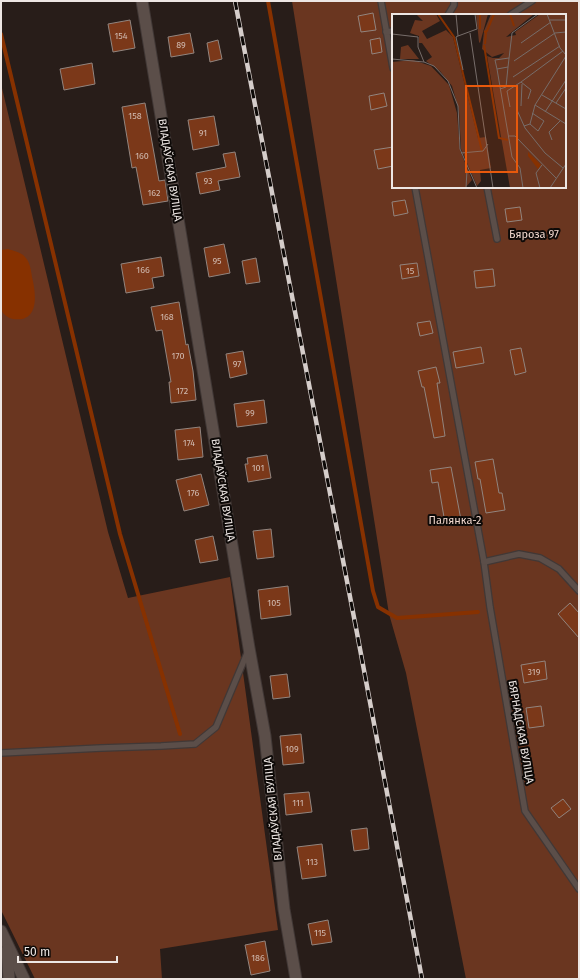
<svg xmlns="http://www.w3.org/2000/svg" width="580" height="980" font-family="'Fira Sans',sans-serif">
<rect width="100%" height="100%" fill="#281d19"/>
<!-- green -->
<g fill="#6a3620" fill-rule="evenodd">
<path d="M292,1H579V979H466L406,673L389,614ZM393,15H565V187H393Z"/>
<path d="M1,84L108,532L128,598L230,577L278,930L160,949L162,979H35L1,910Z"/>
</g>
<!-- water -->
<path fill="#873100" d="M8,249C14,251 21,252 25,257C30,262 31,270 32,277C36,293 40,323 13,319C8,318 4,315 1,310V250Z"/>
<g fill="none" stroke-linecap="round" stroke-linejoin="round">
<!-- stream -->
<g stroke="#873100" stroke-width="4">
<path d="M268,1L373,591L378,607L397,618L478,612"/>
<path d="M1,34L120,534L180,734"/>
</g>
</g>
<!-- building -->
<g fill="#7b3819" stroke="#92857f">
<path d="M373,13L376,30L361,32L358,16Z"/>
<path d="M130,20L135,48L113,52L108,24Z"/>
<path d="M190,33L194,53L171,57L168,37Z"/>
<path d="M380,38L382,52L372,54L370,40Z"/>
<path d="M218,40L222,59L210,62L207,43Z"/>
<path d="M92,63L95,84L64,90L60,69Z"/>
<path d="M384,93L387,106L371,110L369,96Z"/>
<path d="M145,103L159,181L165,180L168,201L143,205L136,167L132,168L122,107Z"/>
<path d="M214,116L219,145L193,150L188,120Z"/>
<path d="M393,147V166L378,169L374,150Z"/>
<path d="M235,152L240,177L218,181L220,190L200,194L196,173L226,167L223,154Z"/>
<path d="M405,200L408,213L394,216L392,202Z"/>
<path d="M520,207L522,220L507,222L505,209Z"/>
<path d="M224,244L230,273L209,277L204,248Z"/>
<path d="M161,257L164,276L152,278L154,288L126,293L121,264Z"/>
<path d="M256,258L260,282L246,284L242,261Z"/>
<path d="M417,263L419,276L402,279L400,265Z"/>
<path d="M493,269L495,286L476,288L474,271Z"/>
<path d="M179,302L186,345L188,344L193,371L196,400L171,403L169,382H171L162,330L156,331L151,307Z"/>
<path d="M430,321L433,333L420,336L417,323Z"/>
<path d="M481,347L484,363L456,368L453,352Z"/>
<path d="M521,348L526,372L515,375L510,350Z"/>
<path d="M243,351L247,374L230,378L226,354Z"/>
<path d="M436,367L440,383H437L445,436L434,438L424,387H422L418,371Z"/>
<path d="M264,400L267,423L237,427L234,404Z"/>
<path d="M200,427L203,457L178,460L175,430Z"/>
<path d="M267,455L271,478L248,482L245,464H248L247,458Z"/>
<path d="M493,459L499,493H502L505,510L486,513L480,479H478L475,462Z"/>
<path d="M451,467L461,520L445,523L438,482L432,483L430,470Z"/>
<path d="M201,474L209,505L184,511L176,480Z"/>
<path d="M271,529L274,557L257,559L253,531Z"/>
<path d="M213,536L218,560L200,563L195,540Z"/>
<path d="M288,586L291,615L261,619L258,590Z"/>
<path d="M570,603L579,613V638L558,614Z"/>
<path d="M545,661L547,679L524,683L521,665Z"/>
<path d="M287,674L290,697L273,699L270,676Z"/>
<path d="M541,706L544,726L529,728L526,708Z"/>
<path d="M301,734L304,763L283,765L280,736Z"/>
<path d="M309,792L312,812L286,815L284,794Z"/>
<path d="M563,799L571,809L559,818L551,808Z"/>
<path d="M367,828L369,849L354,851L351,830Z"/>
<path d="M322,844L326,876L302,879L297,847Z"/>
<path d="M328,920L332,942L312,945L308,924Z"/>
<path d="M265,941L270,971L251,975L245,945Z"/>
</g>
<g fill="none" stroke-linecap="round" stroke-linejoin="round">
<defs>
<g id="service">
<path d="M381,1L393,68"/>
<path d="M448,15L454,5V1"/>
<path d="M510,15L532,1"/>
<path d="M386,32L393,31"/>
<path d="M415,187L484,562L490,607L525,811L579,889"/>
<path d="M487,187L497,239"/>
<path d="M484,562L519,554L540,558L559,569L579,591"/>
<path d="M1,753L101,748L161,746L195,744L216,727L248,651"/>
</g>
<g id="minor">
<path d="M142,1L249,648L265,736L284,909L296,979"/>
<path d="M1,931L24,979"/>
<path d="M7,950L9,979"/>
</g>
</defs>
<!-- service casing -->
<use href="#service" stroke="#413836" stroke-width="8"/>
<!-- minor casing -->
<use href="#minor" stroke="#413836" stroke-width="13"/>
<!-- service -->
<use href="#service" stroke="#5b4e49" stroke-width="5.5"/>
<!-- minor -->
<use href="#minor" stroke="#5b4e49" stroke-width="11"/>
<defs>
<path id="rail" d="M235,1L357,633L422,979"/>
</defs>
<!-- rail casing -->
<use href="#rail" stroke="#d5cdca" stroke-width="4.5"/>
<!-- rail -->
<use href="#rail" stroke="#0d0907" stroke-width="3" stroke-dasharray="9" stroke-linecap="butt"/>
</g>
<g text-anchor="middle" dominant-baseline="central" stroke-width="4" stroke-linejoin="round" paint-order="stroke">
<!-- number labels -->
<g font-size="9" fill="#d0bab0">
<text x="121" y="36">154</text>
<text x="181" y="45">89</text>
<text x="135" y="116">158</text>
<text x="203" y="133">91</text>
<text x="142" y="156">160</text>
<text x="208" y="181">93</text>
<text x="154" y="193">162</text>
<text x="217" y="261">95</text>
<text x="143" y="270">166</text>
<text x="410" y="271">15</text>
<text x="167" y="317">168</text>
<text x="178" y="356">170</text>
<text x="237" y="364">97</text>
<text x="182" y="391">172</text>
<text x="250" y="413">99</text>
<text x="189" y="443">174</text>
<text x="258" y="468">101</text>
<text x="193" y="493">176</text>
<text x="274" y="603">105</text>
<text x="534" y="672">319</text>
<text x="292" y="749">109</text>
<text x="298" y="803">111</text>
<text x="312" y="862">113</text>
<text x="320" y="933">115</text>
<text x="258" y="958">186</text>
</g>
<!-- street labels -->
<g font-size="11" fill="#ede6e3" stroke="#0d0907">
<text transform="translate(170 170) rotate(81)">ВЛАДАЎСКАЯ ВУЛІЦА</text>
<text transform="translate(223 490) rotate(81)">ВЛАДАЎСКАЯ ВУЛІЦА</text>
<text transform="translate(521 732) rotate(80)">БЯРНАДСКАЯ ВУЛІЦА</text>
<text transform="translate(273 809) rotate(-96)">ВЛАДАЎСКАЯ ВУЛІЦА</text>
</g>
<!-- park labels -->
<g font-size="11" fill="#efd6cc" stroke="#0d0907">
<text x="534" y="234">Бяроза 97</text>
<text x="455" y="520">Палянка-2</text>
</g>
</g>
<!-- overview -->
<g transform="translate(392 14)">
<rect width="174" height="174" fill="#281d19"/>
<path d="M24,0H44L48,7L30,17L35,25L54,16L61,23L86,124L94,123L99,154L88,156L89,167L85,172L69,135L67,96L60,72L48,57L34,47L40,43L30,29H27V22L18,19L23,6L31,7ZM84,0H96L88,29L87,28ZM99,0H142L114,23L124,21L123,18L148,0H174V174H118L95,42L101,44H107L112,39L100,43L90,35L92,17ZM16,31L27,45H8L9,33ZM21,46L39,52L57,71L65,99L68,136L80,166L73,174H0V48Z" fill="#6a3620"/>
<path d="M136,138L149,151L146,155L136,142Z" fill="#873100"/>
<path fill="none" stroke="#873100" stroke-width="2" d="M46,0L62,23L90,137M118,0L122,12M88,15V0M92,18L95,17L102,0M93,30L94,18M92,31L107,124L116,126"/>
<path fill="none" stroke="#776d6a" stroke-width="1" d="M64,0L66,22M155,0L168,34L174,41M158,6H174M78,19L101,174M0,20L26,23V33L32,48M66,22L64,23L71,56M66,22L85,15L83,0M129,29L159,8M0,45L32,48L42,52L56,67L66,92L68,135L85,174M122,47L163,19L174,18M105,55L103,46L117,44M121,63L168,32M108,75L114,73L116,53M150,81L174,95M136,85L139,76L129,68L171,37M164,89L174,74M143,91L174,110M129,92L130,70M118,93L115,77L129,68M125,96L133,114L153,139L171,154M153,98L174,66M138,110L146,117L152,107L140,99M132,112L138,110L143,91L174,42M117,122H123L164,164M160,126L157,118L168,107M69,139L91,137L96,130M74,174L75,156M131,174L128,154L120,143L105,55L116,53L120,19L146,0M148,174L144,159L150,151M158,174L174,150"/>
<path fill="#e8590c" fill-opacity="0.15" stroke="#e8590c" stroke-width="2" d="M74,72H125V158H74Z"/>
<rect width="174" height="174" fill="none" stroke="#ede6e3" stroke-width="2"/>
</g>
<!-- border -->
<rect width="580" height="980" fill="none" stroke="#ede6e3" stroke-width="4"/>
<!-- scale -->
<path d="M18 956v6h99v-6" fill="none" stroke="#ede6e3" stroke-width="2"/>
<text x="24" y="956" font-size="12" fill="#ede6e3" stroke="#0d0907" stroke-width="3" paint-order="stroke">50 m</text>
</svg>
